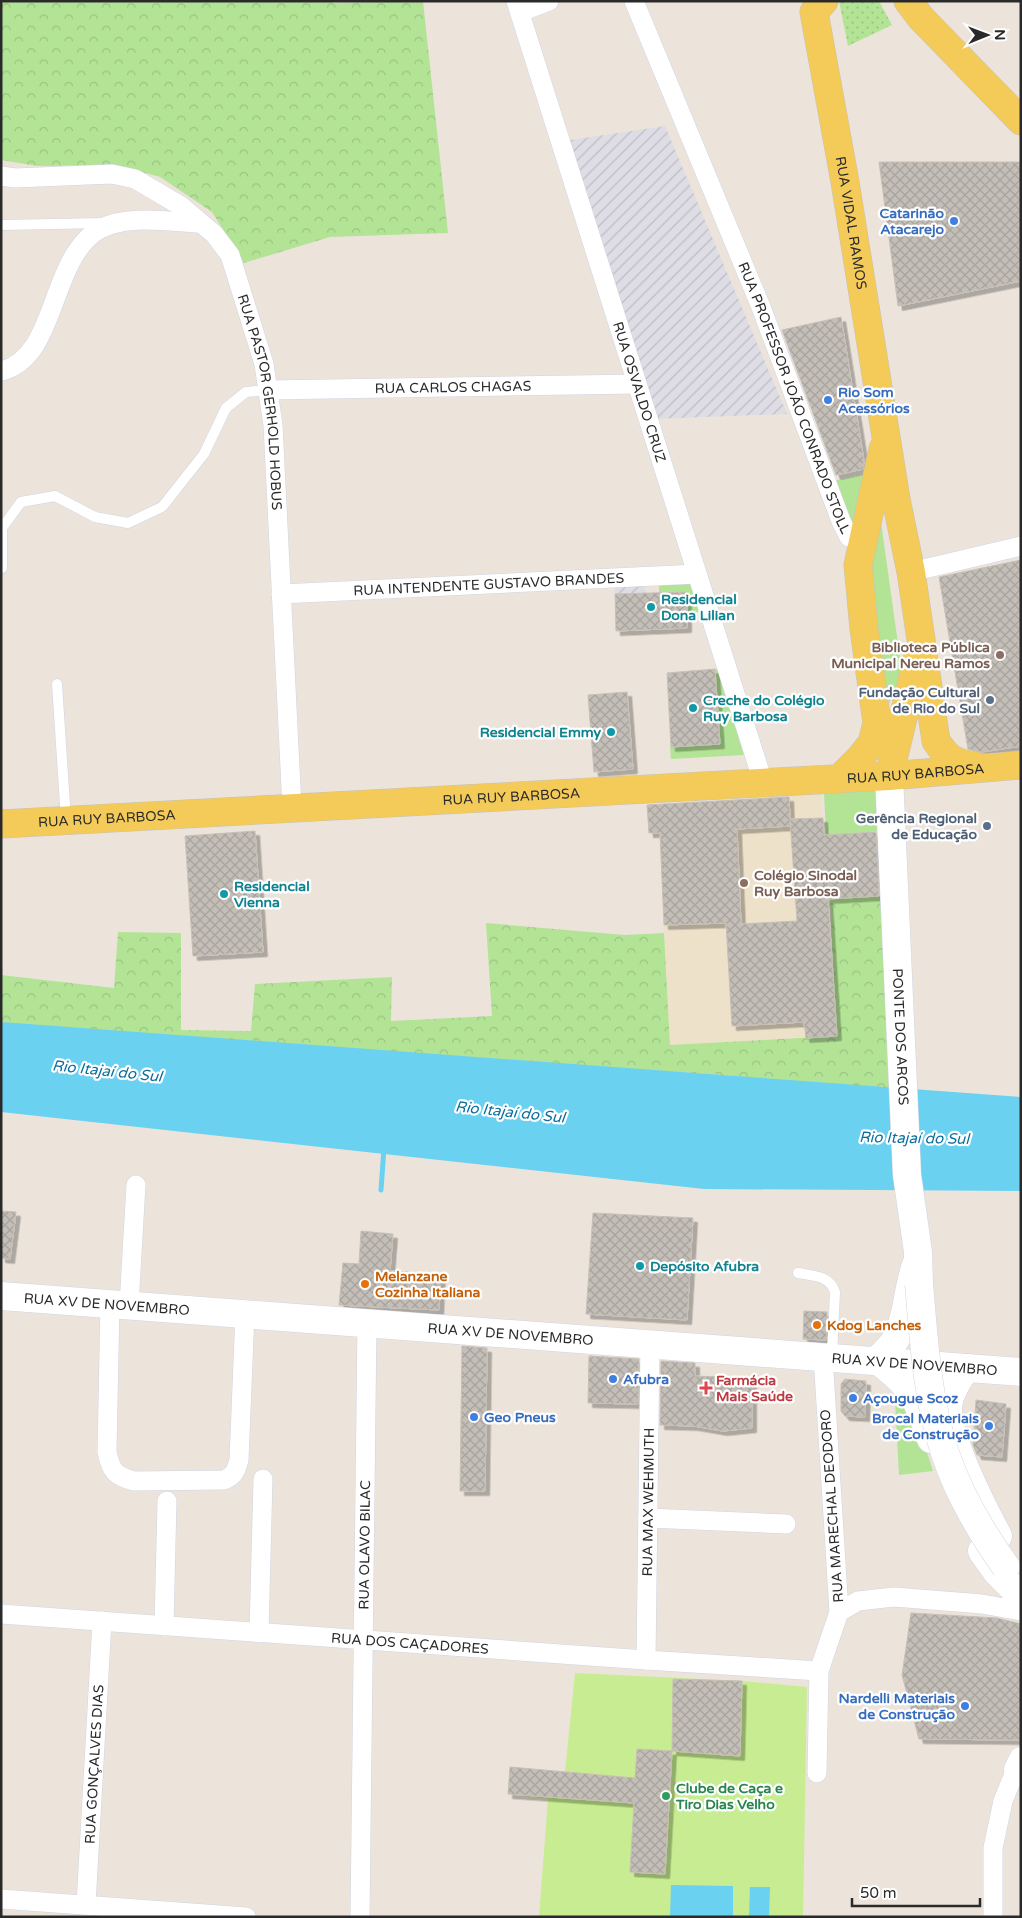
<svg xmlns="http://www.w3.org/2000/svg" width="1022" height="1918" font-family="'Varela Round',sans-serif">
<defs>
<pattern id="industrial-furrows" width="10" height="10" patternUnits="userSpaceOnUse" patternTransform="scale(1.25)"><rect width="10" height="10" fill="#dedce4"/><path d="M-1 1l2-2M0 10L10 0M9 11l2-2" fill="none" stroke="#bfbdc4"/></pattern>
<pattern id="forest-crowns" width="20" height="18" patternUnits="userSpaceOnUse" patternTransform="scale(1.25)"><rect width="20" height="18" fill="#b3e496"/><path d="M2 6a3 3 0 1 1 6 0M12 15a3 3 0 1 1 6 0" fill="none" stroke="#9ac481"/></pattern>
<pattern id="park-dots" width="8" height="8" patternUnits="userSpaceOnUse" patternTransform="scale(1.25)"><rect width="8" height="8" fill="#b3e496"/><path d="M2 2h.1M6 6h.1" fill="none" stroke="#9ac481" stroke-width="1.8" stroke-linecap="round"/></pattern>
<pattern id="building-cross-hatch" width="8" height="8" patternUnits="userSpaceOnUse" patternTransform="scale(1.25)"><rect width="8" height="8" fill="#c4beb8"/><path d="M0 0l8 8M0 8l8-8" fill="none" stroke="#a9a39e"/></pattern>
<filter id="shadow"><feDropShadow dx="4.5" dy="4.5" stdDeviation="0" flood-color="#0004"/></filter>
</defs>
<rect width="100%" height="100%" fill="#ece4db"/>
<!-- industrial -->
<g fill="url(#industrial-furrows)">
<path d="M665,126L787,414L652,419L564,141Z"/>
<path d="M644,581L645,593L615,594V582Z"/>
</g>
<!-- education -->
<path fill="#eee1ca" d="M821,794L837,1036L670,1045L659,833H649L647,805Z"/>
<!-- grass -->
<g fill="#b3e496">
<path d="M866,474L854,528L833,481Z"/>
<path d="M879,508L901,665L898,688L889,703L868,615L863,568Z"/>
<path d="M693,580L700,608L695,615H688L687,592L659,593V581Z"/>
<path d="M715,669H720L744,755L671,759L670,747L720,744Z"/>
<path d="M881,790L883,831L826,835L824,793Z"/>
<path d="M894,1382L906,1387L933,1471L899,1475Z"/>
</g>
<!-- forest -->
<g fill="url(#forest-crowns)">
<path d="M1,1H333V3L423,1L448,233L330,237L244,263L212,212L160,177L117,165L37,166L1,160Z"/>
<path d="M887,895L903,1090L710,1074L1,1029V975L114,988L118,932L181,933V1030L251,1031L255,984L392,977L391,1021L492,1016L486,923L625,935L664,933L670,1045L836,1036L830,899Z"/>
</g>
<!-- park -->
<path fill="url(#park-dots)" d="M839,1H879L892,25L848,46Z"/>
<!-- pitch -->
<path fill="#c8ec91" d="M575,1673L742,1681L807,1687L803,1917H539L548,1799L508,1794L510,1767L565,1772Z"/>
<!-- water -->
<g fill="#6bd1f1">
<path d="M1,1022L1021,1097V1191L704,1189L1,1112Z"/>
<path d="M671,1885L733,1886V1917H670Z"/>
<path d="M750,1887H770L769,1917H749Z"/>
</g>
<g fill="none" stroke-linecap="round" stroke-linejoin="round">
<!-- stream -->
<path stroke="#6bd1f1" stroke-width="5" d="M381,1190L384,1148"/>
</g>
<!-- building -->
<g fill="url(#building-cross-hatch)" stroke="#c7c0b5" fill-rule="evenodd" filter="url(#shadow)">
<path d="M879,162H1021V281L898,306Z"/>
<path d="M841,317L864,461L863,469L836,475L782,330Z"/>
<path d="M1021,560V641L1018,642L1021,655V746L982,752L968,749L939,577Z"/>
<path d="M687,592V628L616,631L615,594Z"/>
<path d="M715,669L720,744L671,747L667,673Z"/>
<path d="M627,692L633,769L594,772L588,695Z"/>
<path d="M789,797L790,819L823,818L824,835L876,832L879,896L828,899L837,1036L806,1038L804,1022L732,1026L726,923L664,925L660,833H649L647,805ZM790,819L797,921L741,924L737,829L791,826Z"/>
<path d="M255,831L263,952L193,956L185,836Z"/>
<path d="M1,1211L16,1212L10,1259L1,1258Z"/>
<path d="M593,1213L693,1218L687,1320L586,1314Z"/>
<path d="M361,1231L393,1234L390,1271L441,1274L439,1310L339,1305L343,1263L359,1264Z"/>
<path d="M804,1311L827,1312L826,1340L803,1339Z"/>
<path d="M462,1346L487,1348L485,1491H460Z"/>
<path d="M589,1356L639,1359L638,1404L588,1403Z"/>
<path d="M661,1361L695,1363V1376L752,1378V1428L723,1431L694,1426L660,1425Z"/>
<path d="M845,1379L866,1381L865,1417L845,1416L841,1411V1384Z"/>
<path d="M976,1400L1006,1404L1002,1457L977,1455L973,1445Z"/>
<path d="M911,1613L997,1618L1021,1624V1740L919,1739L902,1675Z"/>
<path d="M673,1679L742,1681L740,1756L672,1751Z"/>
<path d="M637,1749L672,1751L665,1874L630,1872L634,1803L508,1794L510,1767L635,1778Z"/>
</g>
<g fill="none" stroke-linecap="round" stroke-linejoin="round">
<defs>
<g id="service">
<path d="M1,225L105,223"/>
<path d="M2,568V528L21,502L55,496L95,517L128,523L162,507L204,454L226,408L246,392L269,390"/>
<path d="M57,684L66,820"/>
<path d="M798,1273C813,1276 829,1275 835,1292L832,1356"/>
</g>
<g id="minor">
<path id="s1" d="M516,1L763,782"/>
<path id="s2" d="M634,1L761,307L841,521L849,537L865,531"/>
<path d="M520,12L549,1"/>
<path id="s3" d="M1,176L15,178L112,174L135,179L181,206L214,234L230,255L264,364L273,425L292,808"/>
<path d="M1,371C58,358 49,257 100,229C127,214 171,222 201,223"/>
<path id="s4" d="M269,390L637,384"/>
<path d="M911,572L1021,546"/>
<path id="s5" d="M281,594L697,574"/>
<path d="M110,1303L107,1452C111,1471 115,1476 134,1481L224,1480C234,1476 236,1471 239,1460L245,1313"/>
<path d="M129,1305L136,1185"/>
<path d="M648,1518L786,1524"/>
<path d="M839,1612L858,1601L894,1597L982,1604L1021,1611"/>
<path id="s6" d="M1,1614L646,1660L819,1671"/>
<path d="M164,1626L167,1501"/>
<path d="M259,1633L263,1479"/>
<path id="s7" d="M646,1660L650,1344"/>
<path d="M817,1773L819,1671L839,1612L823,1356"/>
<path d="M1,1899L246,1917"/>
<path id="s8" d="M86,1905L102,1621"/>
<path id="s9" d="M360,1917L367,1323"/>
<path d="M993,1917V1848L1003,1801L1016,1769"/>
</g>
<path id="tertiary" d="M1021,1759L1016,1769L1021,1771"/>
<g id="secondary">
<path id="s10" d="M889,776L907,1175L918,1252L919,1284"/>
<path id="s11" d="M1,1296L1021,1372"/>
<path d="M877,1360C913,1387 917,1397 931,1439"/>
<path d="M877,1360C885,1353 892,1346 897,1337C907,1319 908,1286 916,1265"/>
<path d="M967,1368C958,1379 950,1391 948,1406C946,1436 983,1508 998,1536"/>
<path d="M982,1551L997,1572L1021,1596"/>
</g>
<g id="primary">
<path id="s12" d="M824,1L814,12L845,182L896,499L911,572L936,741C948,759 954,763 976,766"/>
<path d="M908,1L921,18L1021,121"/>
<path d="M889,776L918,656"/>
<path d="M840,778L860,758L872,743L877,723L864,629L858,565L883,449"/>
<path id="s13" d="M1,824L889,776L1021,765"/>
</g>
</defs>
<!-- service casing -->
<use href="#service" stroke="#d0d4e3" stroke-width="11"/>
<!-- minor casing -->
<use href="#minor" stroke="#d0d4e3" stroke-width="20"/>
<!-- tertiary casing -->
<use href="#tertiary" stroke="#d0d4e3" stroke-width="25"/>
<!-- secondary casing -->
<use href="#secondary" stroke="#d0d4e3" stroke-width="29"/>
<!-- primary casing -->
<use href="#primary" stroke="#c3c3c3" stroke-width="29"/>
<!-- service -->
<use href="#service" stroke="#fff" stroke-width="10"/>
<!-- minor -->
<use href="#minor" stroke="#fff" stroke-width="19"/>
<!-- tertiary -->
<use href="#tertiary" stroke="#fff" stroke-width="24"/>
<!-- secondary -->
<use href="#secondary" stroke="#fff" stroke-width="28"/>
<!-- primary -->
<use href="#primary" stroke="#f4cb58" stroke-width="28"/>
<defs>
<path id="secondary-bridge" d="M919,1284C924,1341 927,1399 945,1453C959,1495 981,1532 1006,1567"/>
</defs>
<!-- secondary-bridge casing -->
<use href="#secondary-bridge" stroke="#d0d4e3" stroke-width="29" stroke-linecap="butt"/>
<!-- secondary-bridge -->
<use href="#secondary-bridge" stroke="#fff" stroke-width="28"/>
</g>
<!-- markers -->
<g fill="#3f7fe0" stroke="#fff" stroke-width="2">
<circle cx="954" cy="221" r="5"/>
<circle cx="828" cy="400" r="5"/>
<circle cx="613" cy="1379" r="5"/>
<circle cx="853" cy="1398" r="5"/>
<circle cx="474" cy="1417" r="5"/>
<circle cx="989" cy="1426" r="5"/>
<circle cx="965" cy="1706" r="5"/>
</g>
<g fill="#0f9aa8" stroke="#fff" stroke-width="2">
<circle cx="651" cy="607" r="5"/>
<circle cx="693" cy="708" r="5"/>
<circle cx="611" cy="732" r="5"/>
<circle cx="224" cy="894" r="5"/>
<circle cx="640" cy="1266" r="5"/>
</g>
<g fill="#8d6e63" stroke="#fff" stroke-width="2">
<circle cx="1000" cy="655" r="5"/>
<circle cx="744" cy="883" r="5"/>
</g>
<g fill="#5c6f8a" stroke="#fff" stroke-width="2">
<circle cx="990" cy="700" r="5"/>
<circle cx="987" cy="826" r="5"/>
</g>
<g fill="#e8710a" stroke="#fff" stroke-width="2">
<circle cx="365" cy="1284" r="5"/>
<circle cx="817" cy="1325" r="5"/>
</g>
<path fill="#e0444e" stroke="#fff" stroke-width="2" d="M703.5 1380.5h5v5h5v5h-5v5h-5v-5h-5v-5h5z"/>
<circle fill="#2e9e5b" stroke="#fff" stroke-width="2" cx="666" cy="1796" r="5"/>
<g text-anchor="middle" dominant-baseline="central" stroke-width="4.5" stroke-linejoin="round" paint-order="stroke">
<!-- shop labels -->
<g font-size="14" font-weight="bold" fill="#366cbe" stroke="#fff" text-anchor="start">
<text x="944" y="213" text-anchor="end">Catarinão<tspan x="944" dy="16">Atacarejo</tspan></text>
<text x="838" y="392">Rio Som<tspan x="838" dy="16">Acessórios</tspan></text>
<text x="623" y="1379">Afubra</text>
<text x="863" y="1398">Açougue Scoz</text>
<text x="484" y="1417">Geo Pneus</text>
<text x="979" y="1418" text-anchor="end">Brocal Materiais<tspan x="979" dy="16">de Construção</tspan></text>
<text x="955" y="1698" text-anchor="end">Nardelli Materiais<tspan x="955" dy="16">de Construção</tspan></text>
</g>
<!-- street labels -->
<g font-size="14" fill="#2a2a2a" stroke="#fff">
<text stroke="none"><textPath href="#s12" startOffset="229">RUA VIDAL RAMOS</textPath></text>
<text stroke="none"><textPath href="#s4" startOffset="184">RUA CARLOS CHAGAS</textPath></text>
<text stroke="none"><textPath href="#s1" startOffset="410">RUA OSVALDO CRUZ</textPath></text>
<text stroke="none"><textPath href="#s2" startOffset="428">RUA PROFESSOR JOÃO CONRADO STOLL</textPath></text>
<text stroke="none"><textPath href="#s3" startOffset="409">RUA PASTOR GERHOLD HOBUS</textPath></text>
<text stroke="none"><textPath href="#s5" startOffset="208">RUA INTENDENTE GUSTAVO BRANDES</textPath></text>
<text stroke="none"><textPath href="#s13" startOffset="916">RUA RUY BARBOSA</textPath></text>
<text stroke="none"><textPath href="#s13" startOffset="511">RUA RUY BARBOSA</textPath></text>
<text stroke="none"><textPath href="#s13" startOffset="106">RUA RUY BARBOSA</textPath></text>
<text stroke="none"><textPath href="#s10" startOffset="261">PONTE DOS ARCOS</textPath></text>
<text stroke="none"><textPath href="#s11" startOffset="106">RUA XV DE NOVEMBRO</textPath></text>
<text stroke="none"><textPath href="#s11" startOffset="511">RUA XV DE NOVEMBRO</textPath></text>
<text stroke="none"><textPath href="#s11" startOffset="916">RUA XV DE NOVEMBRO</textPath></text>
<text stroke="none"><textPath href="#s7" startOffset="158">RUA MAX WEHMUTH</textPath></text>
<text transform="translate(832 1506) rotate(-94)">RUA MARECHAL DEODORO</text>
<text stroke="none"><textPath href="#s9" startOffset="372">RUA OLAVO BILAC</textPath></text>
<text stroke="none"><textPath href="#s6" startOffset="410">RUA DOS CAÇADORES</textPath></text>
<text stroke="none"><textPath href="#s8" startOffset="141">RUA GONÇALVES DIAS</textPath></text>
</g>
<!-- culture labels -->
<g font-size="14" font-weight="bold" fill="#0d838f" stroke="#fff" text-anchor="start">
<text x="661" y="599">Residencial<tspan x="661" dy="16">Dona Lilian</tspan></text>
<text x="703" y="700">Creche do Colégio<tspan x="703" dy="16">Ruy Barbosa</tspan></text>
<text x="601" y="732" text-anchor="end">Residencial Emmy</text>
<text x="234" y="886">Residencial<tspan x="234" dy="16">Vienna</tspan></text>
<text x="650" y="1266">Depósito Afubra</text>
</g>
<!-- education labels -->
<g font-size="14" font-weight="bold" fill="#785e54" stroke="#fff" text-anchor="end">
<text x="990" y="647">Biblioteca Pública<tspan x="990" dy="16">Municipal Nereu Ramos</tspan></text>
<text x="754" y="875" text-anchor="start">Colégio Sinodal<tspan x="754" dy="16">Ruy Barbosa</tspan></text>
</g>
<!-- service labels -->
<g font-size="14" font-weight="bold" fill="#4e5e75" stroke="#fff" text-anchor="end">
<text x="980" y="692">Fundação Cultural<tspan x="980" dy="16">de Rio do Sul</tspan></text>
<text x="977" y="818">Gerência Regional<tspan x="977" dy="16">de Educação</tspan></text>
</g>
<!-- food labels -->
<g font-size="14" font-weight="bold" fill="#c56008" stroke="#fff" text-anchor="start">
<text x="375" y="1276">Melanzane<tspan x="375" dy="16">Cozinha Italiana</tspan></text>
<text x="827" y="1325">Kdog Lanches</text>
</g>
<!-- health labels -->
<g font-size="14" font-weight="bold" fill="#be3a42" stroke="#fff" text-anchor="start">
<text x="716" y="1380">Farmácia<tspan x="716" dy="16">Mais Saúde</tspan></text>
</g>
<!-- leisure labels -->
<g font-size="14" font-weight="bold" fill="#27864d" stroke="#fff" text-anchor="start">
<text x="676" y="1788">Clube de Caça e<tspan x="676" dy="16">Tiro Dias Velho</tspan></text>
</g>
<!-- water labels -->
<g font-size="15" font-style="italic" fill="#0a6f9d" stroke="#fff">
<text transform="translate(107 1071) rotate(6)">Rio Itajaí do Sul</text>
<text transform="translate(510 1112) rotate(6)">Rio Itajaí do Sul</text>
<text transform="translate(914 1138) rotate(1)">Rio Itajaí do Sul</text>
</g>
</g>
<!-- border -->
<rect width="1022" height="1918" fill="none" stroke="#2a2a2a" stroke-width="5"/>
<!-- north arrow -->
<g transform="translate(987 35) rotate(89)" stroke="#ffffff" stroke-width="4" paint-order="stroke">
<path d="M0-4L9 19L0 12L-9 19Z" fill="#2a2a2a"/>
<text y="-8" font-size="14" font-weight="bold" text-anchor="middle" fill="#2a2a2a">N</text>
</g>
<!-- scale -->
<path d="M852 1898v8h128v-8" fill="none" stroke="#2a2a2a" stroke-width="2.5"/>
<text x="860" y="1898" font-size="15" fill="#2a2a2a" stroke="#ffffff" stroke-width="4" paint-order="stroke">50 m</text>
</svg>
